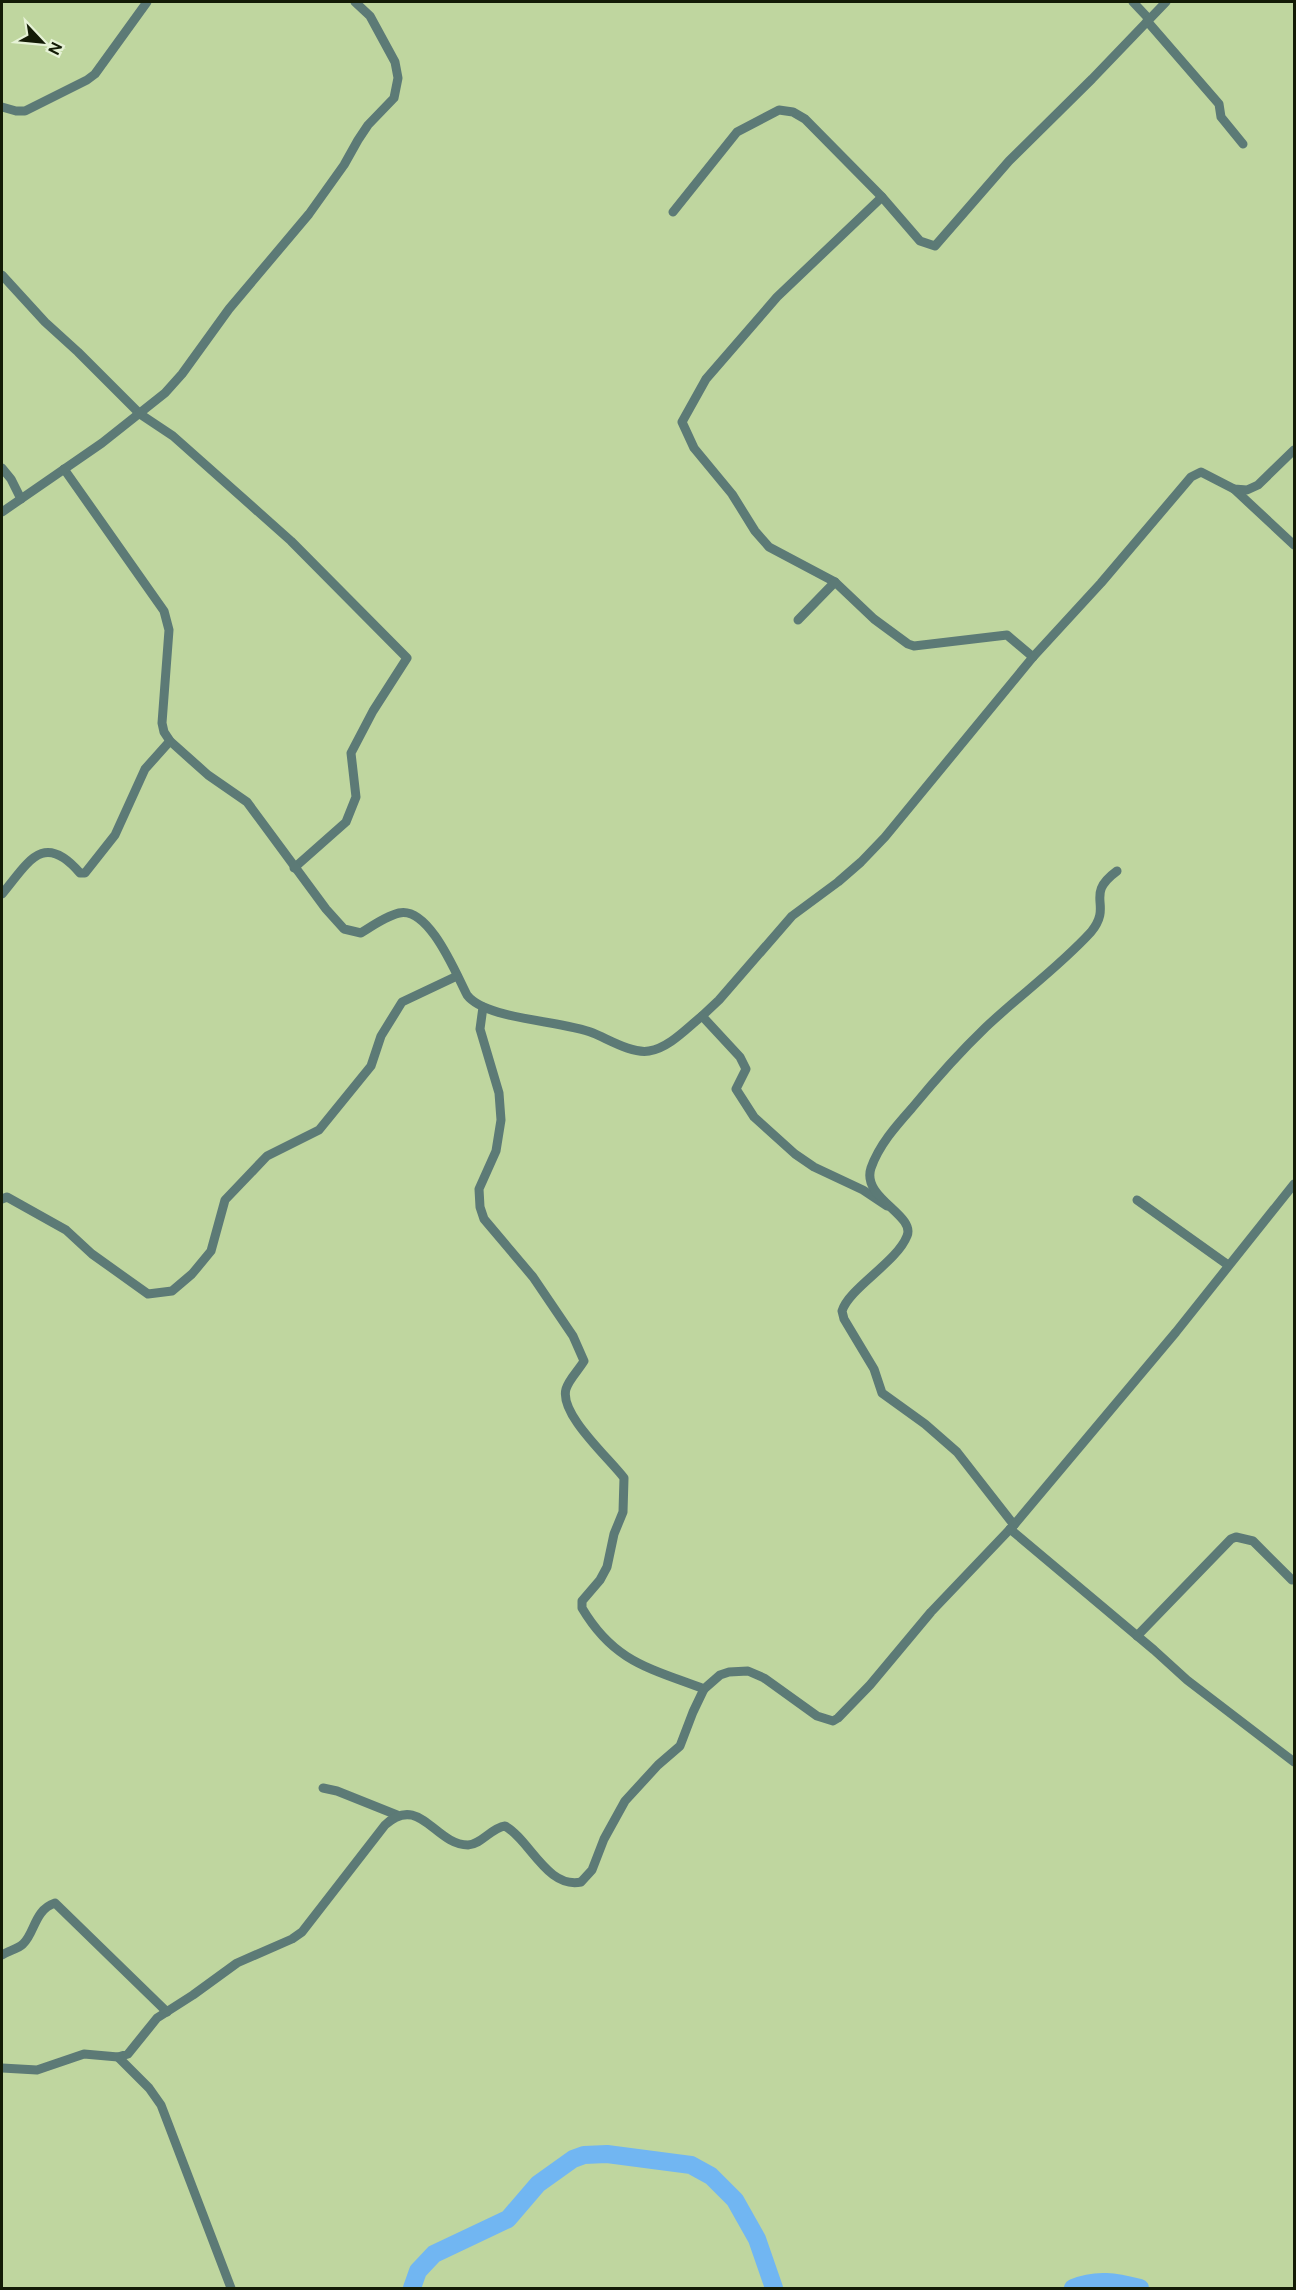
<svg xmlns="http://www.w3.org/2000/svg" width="1296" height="2290" font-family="'DM Sans',sans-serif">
<rect width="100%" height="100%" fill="#bfd69f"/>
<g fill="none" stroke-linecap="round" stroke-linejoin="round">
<!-- river -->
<g stroke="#71b6f2" stroke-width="18">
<path d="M412,2288L418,2271L434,2254L508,2219L538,2184L573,2159L584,2155L607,2154L691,2165L711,2176L735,2200L757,2239L774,2288"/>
<path d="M1073,2288C1097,2278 1116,2282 1140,2288"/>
</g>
<!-- minor -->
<g stroke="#5c7a76" stroke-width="9">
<path d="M1133,2L1149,19"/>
<path d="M1147,21L1219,104L1221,117L1243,144"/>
<path d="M2,107L16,111H25L87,80L95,74L147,2"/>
<path d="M882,197L777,297L706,379L682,422L694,448L732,494L755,531L769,547L835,582L874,619L908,644L914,646L1007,635L1033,657"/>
<path d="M673,212L737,132L779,110L793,112L805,119L882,197L920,241L935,246L1009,161L1092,79L1166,2"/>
<path d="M2,275L45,322L78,352L140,414L173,436L291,541L407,658L373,711L351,753L356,797L346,822L294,868"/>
<path d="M2,468L11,479L21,499"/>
<path d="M64,469L164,611L169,630L162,723L164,732L170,741L208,775L247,802L326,909L344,929L361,933C372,926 386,916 399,913C429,906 456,974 467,995C486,1020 561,1020 593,1033C608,1039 632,1054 649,1051C669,1048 687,1028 702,1016"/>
<path d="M1234,489L1294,545"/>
<path d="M2,512L102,443L165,393L182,374L229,309L309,214L344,165L358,140L368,125L394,98L398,78L395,62L370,16L355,2"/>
<path d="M798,620L835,582"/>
<path d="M2,894C28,863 43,830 80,873H85L115,835L145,769L170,741"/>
<path d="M483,1007L480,1029L499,1093L501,1120L496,1151L479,1189L480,1207L484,1219L533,1277L573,1336L584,1361C578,1371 569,1379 566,1389C559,1414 609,1458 624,1478L623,1512L614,1534L607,1567L600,1580L582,1601V1608C614,1662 649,1668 704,1689L720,1675L729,1672L748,1671L764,1678L817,1716L833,1721L838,1718L870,1685L931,1612L1014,1525L1176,1332L1294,1184"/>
<path d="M2,1199L7,1197L66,1230L92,1254L148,1294L172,1291L192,1274L211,1251L225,1200L267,1156L319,1130L371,1066L381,1036L402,1002L457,976"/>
<path d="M1137,1200L1228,1265"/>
<path d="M887,1206L863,1190L814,1167L795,1154L754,1117L736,1089L746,1069L740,1057L702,1016L719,1000L792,916L838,882L861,862L885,837L1033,657L1101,583L1191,477L1201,472L1234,489L1247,490L1258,485L1294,450"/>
<path d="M1014,1525L957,1452L925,1424L882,1393L874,1369L844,1319L842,1311C849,1288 897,1262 907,1236C916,1215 861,1198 871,1168C879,1145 896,1126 912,1108C935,1080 960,1052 986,1027C1020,995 1059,967 1091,932C1114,904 1083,896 1117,871"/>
<path d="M1010,1529L1154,1650L1187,1680L1294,1762"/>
<path d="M1137,1636L1231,1539L1236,1537L1253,1541L1292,1580"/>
<path d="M323,1788L337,1791L397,1815"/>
<path d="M2,1955C8,1951 18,1949 23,1944C35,1933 34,1910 55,1903L167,2012"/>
<path d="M118,2057L149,2088L161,2105L231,2288"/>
<path d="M2,2068L37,2070L84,2054L118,2057L128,2054L157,2018L193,1995L237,1963L292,1939L302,1932L385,1825C420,1793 435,1845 468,1845C482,1844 491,1828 505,1826C530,1840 547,1889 581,1882L592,1870L604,1839L625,1801L658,1765L680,1746L693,1712L704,1689"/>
</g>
</g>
<!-- border -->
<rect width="1296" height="2290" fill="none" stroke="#131b06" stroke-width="6"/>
<!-- north arrow -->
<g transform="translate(42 42) rotate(116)" stroke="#e6f2d6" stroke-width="4.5" paint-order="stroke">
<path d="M0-4.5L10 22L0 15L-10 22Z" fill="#131b06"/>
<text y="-9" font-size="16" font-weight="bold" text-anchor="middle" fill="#131b06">N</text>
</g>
</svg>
